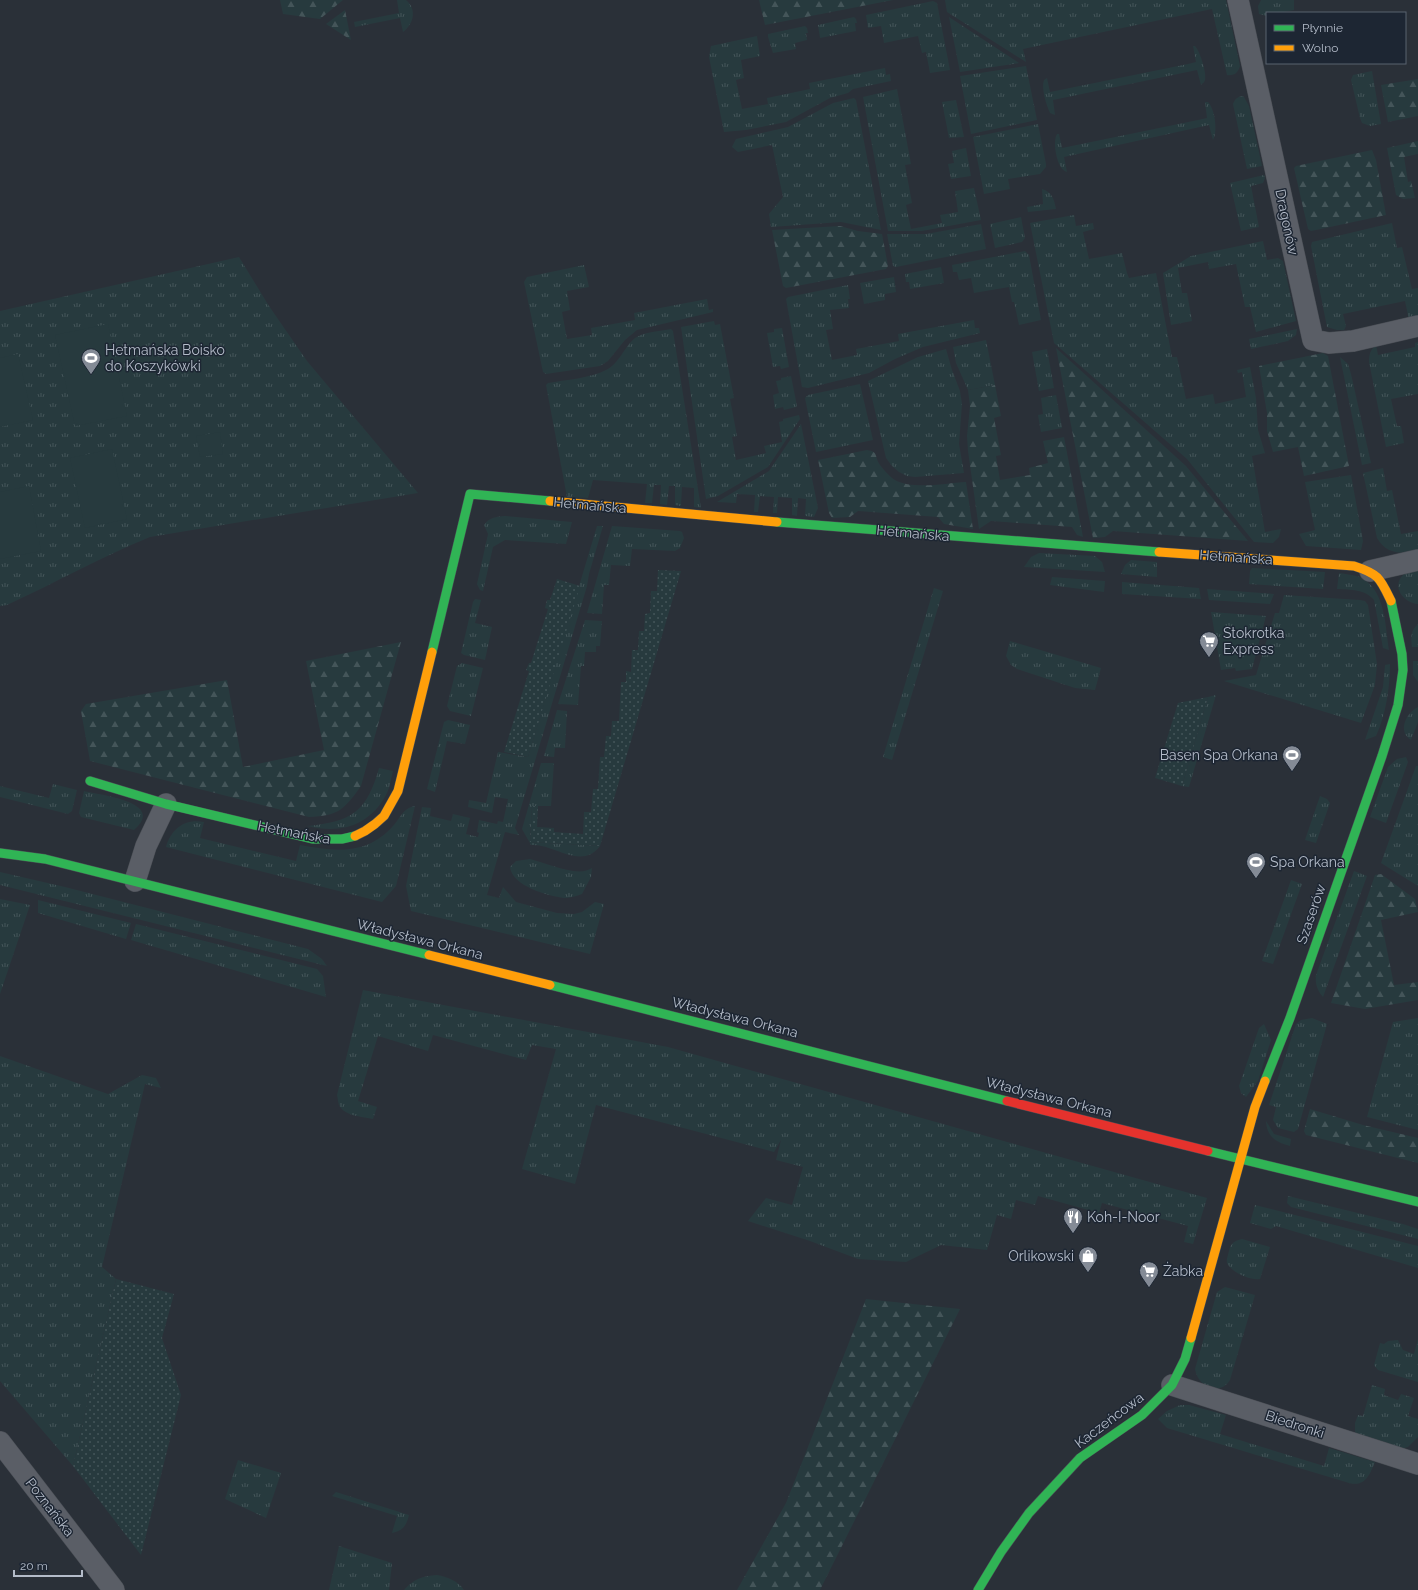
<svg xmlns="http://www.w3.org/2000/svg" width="1418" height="1590" font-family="Raleway,sans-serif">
<defs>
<pattern id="grass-tufts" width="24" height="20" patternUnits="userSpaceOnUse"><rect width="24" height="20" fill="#273a3e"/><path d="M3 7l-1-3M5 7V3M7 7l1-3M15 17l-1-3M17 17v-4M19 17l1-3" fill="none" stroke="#445559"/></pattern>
<pattern id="forest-firs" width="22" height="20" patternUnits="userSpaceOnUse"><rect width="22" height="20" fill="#273a3e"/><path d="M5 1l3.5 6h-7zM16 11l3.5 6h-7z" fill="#445559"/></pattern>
<pattern id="garden-dots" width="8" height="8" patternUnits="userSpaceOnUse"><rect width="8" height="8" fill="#273a3e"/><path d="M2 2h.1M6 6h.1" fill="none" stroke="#445559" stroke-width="1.8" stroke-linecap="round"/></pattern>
</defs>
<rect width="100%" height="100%" fill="#2a3038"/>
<!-- grass -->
<g fill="url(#grass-tufts)">
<path d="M397,0H406C417,9 414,24 403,32L400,18L355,27L354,22L399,13Z"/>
<path d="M945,0H1226L1240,66C1238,73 1234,76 1227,75L1212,9L1023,49L1026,62L947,12Z"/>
<path d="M1261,0H1294V10L1279,13H1267V16L1259,14L1258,6Z"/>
<path d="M933,1L937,3L950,70L930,73L926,52L922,53L918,36L884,43L881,26L868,28L866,15Z"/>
<path d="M854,17L856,19L857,23H855L856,31L820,38L818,25Z"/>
<path d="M949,17L1019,63L960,72Z"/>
<path d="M805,26L807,28L808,33H806L807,40L795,43L796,49L773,53L768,37V34Z"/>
<path d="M757,36L760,56L741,60L744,78L736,80L742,109L768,104L767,98L810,89L809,83L885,68L886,75L890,74L891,81L853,89L848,93L830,98L786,122L746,130L724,132L709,57L711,46Z"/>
<path d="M1193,46H1195C1200,51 1207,74 1205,80C1204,83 1203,83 1201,85L1197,70L1053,100L1055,115L1050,113C1046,104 1041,88 1044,80L1047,78L1050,92L1188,64L1196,62Z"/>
<path d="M1026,66L1037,120L971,134L960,76Z"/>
<path d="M1372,71L1381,124L1370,126L1362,123L1360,118L1351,80L1353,75Z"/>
<path d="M897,89L911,164L905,165L912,203L906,205L911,229L942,223L940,215L958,212L955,191L974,188L981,220L922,231H888L863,97Z"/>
<path d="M1242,96L1244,97L1249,106L1262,166L1247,169L1233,104C1235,99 1237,97 1242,96Z"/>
<path d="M854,98L856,100L881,230L841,222L771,227L769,214L783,197L772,145L738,152L732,147L736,139L788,127L833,103Z"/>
<path d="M956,100L964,137L949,138L942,102Z"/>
<path d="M1205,102H1208C1215,109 1218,132 1213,140L1209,125L1064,157L1067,172C1057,170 1052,142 1057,134H1059L1062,148L1198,120L1207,118Z"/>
<path d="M1038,124L1046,164V167L1040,174L1008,179L1010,189L984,194L973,137Z"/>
<path d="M966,148L971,176L951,179L948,164L954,163L952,151Z"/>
<path d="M1264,175L1265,178L1263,183L1251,186L1259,227L1241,231L1230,183Z"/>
<path d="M1042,189C1052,192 1054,199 1056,209L1028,212L1027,207L1043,204Z"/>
<path d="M1074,215L1076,226L1093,223L1094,229L1083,232L1089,259L1122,253L1127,273L1129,278L1156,273L1172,357H1177L1186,399L1213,394L1215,404L1246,397L1242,372L1238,373L1237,370L1250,367L1256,398L1258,430L1265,453L1252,456L1265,532L1281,529L1279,537L1273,543L1254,542L1187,459L1054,343L1030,223Z"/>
<path d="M1021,217L1025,238L1022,242L995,248L990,224Z"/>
<path d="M1392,223L1397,248L1402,247L1412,289L1418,288V318L1409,320L1405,301L1343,314L1346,326L1344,330H1337L1327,327L1311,246L1312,242Z"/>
<path d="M981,224L986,249L896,267L893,266L887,234H926Z"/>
<path d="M1263,241L1267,260L1278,258L1283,261L1296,321L1256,332L1250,307H1245L1236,264L1209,269L1208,262L1178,268L1182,293H1187L1192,321L1171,325L1163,273L1191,256Z"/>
<path d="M1025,251L1029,255L1041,320L1019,325L1014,302H1012L1009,287L974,293L971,278L959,280L957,272H953L952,265Z"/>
<path d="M239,257L269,306L307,361L418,493L150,537C101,557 55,583 7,605L0,606V311Z"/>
<path d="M584,265L589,287L567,291L570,310L562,312L567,339L592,335L591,328L635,320L634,313L707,299L709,310L713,309V312L637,330L625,340L608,361L600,366L546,374L543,372L524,282L527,277Z"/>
<path d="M941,267L944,283L910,289L909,282H906L905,274Z"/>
<path d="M894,277L896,292L885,294V300L864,304L860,283Z"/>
<path d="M848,285L850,299H848L849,308L830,310L833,329L826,330L832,360L857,355L856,349L899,341L898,334L974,320L975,328H979L980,333L923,347L895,359L869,373L808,388L802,387L786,299L788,297Z"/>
<path d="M714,321L715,325L720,324L734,398L730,399L737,436L732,437L736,460L766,453L764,446L782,442L779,422L783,421V419L799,415L800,419L768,467L718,496L706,499L681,327Z"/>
<path d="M782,328L789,367L781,369L780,366L773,367L767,333L774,332V329Z"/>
<path d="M671,329L673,331L701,508L694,507V488L682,487L681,506L675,505V486H669L667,505L660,504L661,485H654L652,503H645L647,484L593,480L588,498L567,497L546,385L548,383C565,380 591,378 606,370C619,364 624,347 635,338C644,332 660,331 671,329Z"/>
<path d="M1297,329L1296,335L1288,341L1251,349L1249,339Z"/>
<path d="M986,340L995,385L968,390L956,363L953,347Z"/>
<path d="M1418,342V394L1391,399L1397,426H1401L1404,443L1386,447L1369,362C1369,355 1370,350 1376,345L1378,355L1415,347V343Z"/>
<path d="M946,349L952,370L960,391L962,404L959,444L964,473L915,477L907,476L899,472L892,466L886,458L868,381L918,357Z"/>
<path d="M1047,349L1054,388L1039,391L1032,352Z"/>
<path d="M1340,357L1348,364L1351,374L1371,463L1362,465Z"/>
<path d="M791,376L797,406L796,407L784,410L783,407L775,409L773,395L779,393L776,381L781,380V378Z"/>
<path d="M860,384L873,440L816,452L805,398L808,395Z"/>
<path d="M1056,395L1062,428L1041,432L1038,415L1043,414L1041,398Z"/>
<path d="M801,424L818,508L814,517L805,516L806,499L798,498L797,516L792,515V498L778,497L777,513H773L774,497L760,496L758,512H754L755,495L737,494L736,503L717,502L769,471Z"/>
<path d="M1383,468L1387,491L1392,490L1401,534L1418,531V552C1401,554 1386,554 1377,538L1363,473Z"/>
<path d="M1351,475L1363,541L1361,550L1306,546L1299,534L1315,530L1305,482Z"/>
<path d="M505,516L572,522L566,544L505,540L493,547L483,591L480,590L477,584L488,534L484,525C490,517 495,517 505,516Z"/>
<path d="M597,526H603L589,574L587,586L515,828L519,835L505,832L487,895L499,898L503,887L516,902L557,913L574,914L582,912L595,902L604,904L590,954L411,911L406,886L422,807L431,808L430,816L451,821L453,814L470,818L466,834L478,837L479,833L477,832L479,820L497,824L498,821L503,822L508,799L495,797L492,813L468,807L469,800L486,803L498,752L528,757Z"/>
<path d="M612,526L680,531L682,532L684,538L680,548L675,551L632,549L630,566L611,565L609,585H604L602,614L587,613Z"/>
<path d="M1039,553L1095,556L1102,562L1105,572L1024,567L1031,557Z"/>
<path d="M1131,560L1157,562V577L1121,574L1125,565Z"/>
<path d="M1252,568L1325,572L1323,589L1249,584L1250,571Z"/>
<path d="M1418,568V604C1404,603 1391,587 1403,575C1407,571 1414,570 1418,568Z"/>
<path d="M1339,573C1346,574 1354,575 1360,577C1386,590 1385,626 1389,650L1383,648L1374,600C1365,589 1351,590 1337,589Z"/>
<path d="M1052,577L1105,581L1104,592L1050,585Z"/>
<path d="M1122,582L1199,588L1201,599L1122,594Z"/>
<path d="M934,588L943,591L892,760L883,757Z"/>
<path d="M1207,589L1274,594L1270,604L1209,600Z"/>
<path d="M1284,595L1360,600L1365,601L1368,605L1377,664L1375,685L1361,723L1224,681L1256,675L1275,613H1279Z"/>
<path d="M475,599L481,600L475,623L492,627L485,660L464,655L461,653L473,602Z"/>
<path d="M1211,612L1266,616L1252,669L1236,671L1235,668L1221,670Z"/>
<path d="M585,620L602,621L600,646H596V652H585L584,666H581L578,705L558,704Z"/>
<path d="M1418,624V647H1412C1411,638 1410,631 1418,624Z"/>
<path d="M1010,641L1101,668L1095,690L1075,688L1017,669L1011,665L1006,656Z"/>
<path d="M1413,661H1418V682L1413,675Z"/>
<path d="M462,663L483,668L471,716L450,711L447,706L457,666Z"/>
<path d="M1390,664C1390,686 1386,715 1376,736L1365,740L1383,687L1385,665Z"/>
<path d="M1216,695L1189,787L1182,786L1208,697Z"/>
<path d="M1418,707V722L1411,740C1397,731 1406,713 1418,707Z"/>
<path d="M557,710L567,711L565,748H555L554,757L544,756Z"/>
<path d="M448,720L470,725L465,744L447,741L435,792L427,789L444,722Z"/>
<path d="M1406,757L1408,762L1386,823L1370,817L1388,767L1397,759Z"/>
<path d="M541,763H554L551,806H532L530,842L600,846C581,871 554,843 531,845L522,829Z"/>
<path d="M1416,766H1418V886L1381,863Z"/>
<path d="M379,768L393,771C391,778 390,788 386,795C369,826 341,834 307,826C352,822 367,811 379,768Z"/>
<path d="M53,784L77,790L72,811L68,814L0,797V786L49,798Z"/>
<path d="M84,791C100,795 167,802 134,830L81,817L79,813Z"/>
<path d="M1320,796L1327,799L1330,803L1316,843L1305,840Z"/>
<path d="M415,806L396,886L382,902L166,847C171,829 185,818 204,822L200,838L296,861L300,845C336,852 367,855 393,826C402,816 402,809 415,806Z"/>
<path d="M530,859C547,863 578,878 592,868L591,877L582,894C577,896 570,898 564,898C548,896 512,886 510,867L516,861Z"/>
<path d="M1354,871L1367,876L1323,997C1317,990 1315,984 1316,975Z"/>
<path d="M0,872L65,887L308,949L322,959L327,966L0,885Z"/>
<path d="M1291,880L1302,884L1273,964L1262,961Z"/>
<path d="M0,899L30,905L0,994Z"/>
<path d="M38,900L131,923L126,939L38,913Z"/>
<path d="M136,924L317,969L323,976L326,997L131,940Z"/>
<path d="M363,990L668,1047L1207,1198L1193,1244L1184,1242L1188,1226L1102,1203L1099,1213L1038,1196L1035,1205L1016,1200L1011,1219L997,1215L987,1250L941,1245L906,1262L858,1259L810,1241L748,1221L766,1198L792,1205L803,1167L776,1160L781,1140L774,1152L596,1105L575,1184L522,1169L556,1049L532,1045L526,1060L433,1035L428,1051L378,1036L358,1101L377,1107L373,1119C364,1117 347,1116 341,1108C338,1105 338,1099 337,1095Z"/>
<path d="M1312,1018L1327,1024L1298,1129L1294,1132L1278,1128L1273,1120L1276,1107L1269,1105L1296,1024L1301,1020Z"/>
<path d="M1418,1018V1130L1367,1117L1393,1022Z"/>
<path d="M1264,1024L1271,1040L1258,1081L1246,1097L1241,1093L1239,1086L1259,1028Z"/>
<path d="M0,1056L108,1094L142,1075L156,1078L161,1088L145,1084L102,1267L116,1279L73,1466L0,1381Z"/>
<path d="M1266,1121L1274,1134L1291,1139L1290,1146C1276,1142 1267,1137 1266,1121Z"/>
<path d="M1288,1196L1403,1224L1418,1229V1239L1291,1207L1287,1203Z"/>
<path d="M1255,1205L1418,1246V1268L1276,1226L1271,1229L1250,1223Z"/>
<path d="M1242,1239L1270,1247L1260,1279C1251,1281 1231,1272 1227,1263C1226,1260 1228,1255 1229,1251C1231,1243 1234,1241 1242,1239Z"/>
<path d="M1225,1287L1255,1295L1230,1380C1219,1397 1198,1387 1195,1369L1217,1292Z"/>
<path d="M1418,1339V1382L1378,1370L1374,1365L1380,1343L1384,1344L1388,1341L1398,1340L1403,1350L1414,1354Z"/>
<path d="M1372,1385L1385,1389L1384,1395L1398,1400L1401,1394L1414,1398L1408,1416L1418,1419V1437L1408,1447L1401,1449L1359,1436L1355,1432V1423L1358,1415L1363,1416Z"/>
<path d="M1180,1405H1189L1226,1415L1220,1434L1324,1466L1329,1448L1375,1462C1369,1476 1365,1487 1349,1483L1167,1428L1158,1419L1167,1411Z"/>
<path d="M238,1460L281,1473L266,1518L225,1499Z"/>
<path d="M336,1492L409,1515C406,1526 404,1530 392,1533L397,1516L332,1496Z"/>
<path d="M339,1546L392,1563L389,1590H329Z"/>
<path d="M437,1575C448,1577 458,1581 464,1590H404C413,1579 423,1576 437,1575Z"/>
</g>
<!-- forest -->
<g fill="url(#forest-firs)">
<path d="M280,0H343L320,19L283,14Z"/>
<path d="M759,0H893L765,25Z"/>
<path d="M345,10L351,40L326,24Z"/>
<path d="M1418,79V116L1388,122L1381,85Z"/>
<path d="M1418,141V154L1404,157L1408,182L1411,181L1415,198L1403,199L1396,195L1387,148Z"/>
<path d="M1372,150L1376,160L1386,215L1316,230L1311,231L1308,229L1294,168L1296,166Z"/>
<path d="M840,226L858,231L882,234L888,266L886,269L786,288L783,286L772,230Z"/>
<path d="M1056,348L1186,466L1248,541L1113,531L1105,537L1093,538Z"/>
<path d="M1323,353L1328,356L1349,466L1304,476L1298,447L1273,452L1267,431V413L1259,366Z"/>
<path d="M995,385L1001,416L994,418L1001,455L996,456L1000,480L1030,475L1029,468L1048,463L1043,441L1064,437L1083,537L1077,535L1072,527L991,521L979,529L968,451L967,436L970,406L968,390Z"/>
<path d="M867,450C879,452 874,456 880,465C883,469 890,477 895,480C913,490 946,483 966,482L973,529L944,524L938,517L858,511L850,517L832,518L829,513L818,460Z"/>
<path d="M401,642L361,786C344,810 338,816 309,817L90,761L81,711L86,704L227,680L243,767L324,750L306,661Z"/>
<path d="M1381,874L1415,899L1418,912L1381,920L1394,985L1418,982V1000L1365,1009L1331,1003L1375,875Z"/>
<path d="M1310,1109L1363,1125L1418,1138V1163L1306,1135L1304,1131Z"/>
<path d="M866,1299L960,1309L820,1590H737L786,1503Z"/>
</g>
<!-- garden -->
<g fill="url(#garden-dots)">
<path d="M658,570L681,571L600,846L530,842L532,806H538L537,827L554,828V832L583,834L584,812H591L593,789H598L600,757H604L606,736H611L612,721H619L621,682H626V671L631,672L632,650H638L639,631H644L645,614L650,613L651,591H657Z"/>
<path d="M557,579L580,586L528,757L504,752L529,671L526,670L529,663H531L548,609L545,608L547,600H550Z"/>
<path d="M1208,697L1182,786L1155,778L1178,703Z"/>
<path d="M116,1279L174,1294L162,1338L181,1395L141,1555L73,1466Z"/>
</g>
<!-- pitch -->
<g fill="#273a3e">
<path d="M108,324L127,416L75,426L55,335Z"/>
<path d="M18,354L33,420L0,427V358Z"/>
<path d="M220,432L223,454L200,457L196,436Z"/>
<path d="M112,449L127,519L85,528L70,458Z"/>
<path d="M29,486L41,551L0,559V492Z"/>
</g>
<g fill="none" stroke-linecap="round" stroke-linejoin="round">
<defs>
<g id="street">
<path d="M1238,0L1313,340L1329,343L1353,341L1418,326"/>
<path d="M1370,571L1418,560"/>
<path d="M135,881L146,846L166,804"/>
<path d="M1172,1385L1418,1464"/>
<path d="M0,1442L114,1590"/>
</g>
<g id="fast">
<path d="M777,522L1159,552"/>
<path d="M432,652L470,494L550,501"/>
<path d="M90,781L166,804L313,839H342L355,836"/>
<path d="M0,853L45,859L429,955"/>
<path d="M550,985L1007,1101"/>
<path d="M1265,1081L1290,1018L1382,756L1398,705L1403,670L1402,654L1391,601"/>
<path d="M1208,1151L1418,1202"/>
<path d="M978,1590L1001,1552L1029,1513L1080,1458L1142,1415L1172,1385L1185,1359L1191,1338"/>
</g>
<g id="slow">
<path d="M550,501L777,522"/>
<path d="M1159,552L1354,566C1379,574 1380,578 1391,601"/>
<path d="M355,836L365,831L375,824L384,816L398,791L432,652"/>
<path d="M429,955L550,985"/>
<path d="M1191,1338L1255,1107L1265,1081"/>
</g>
<path id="jam" d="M1007,1101L1208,1151"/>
</defs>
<!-- street casing -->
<use href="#street" stroke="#484c53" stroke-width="22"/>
<!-- fast casing -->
<use href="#fast" stroke="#484c53" stroke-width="10"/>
<!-- slow casing -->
<use href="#slow" stroke="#484c53" stroke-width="10"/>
<!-- jam casing -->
<use href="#jam" stroke="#484c53" stroke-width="10"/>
<!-- street -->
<use href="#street" stroke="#5a5e66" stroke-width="21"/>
<!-- fast -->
<use href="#fast" stroke="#30b455" stroke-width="9"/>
<!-- slow -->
<use href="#slow" stroke="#ff9f0a" stroke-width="9"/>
<!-- jam -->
<use href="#jam" stroke="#e5322d" stroke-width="9"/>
</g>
<!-- icons -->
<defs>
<symbol id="stadium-pin" viewBox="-11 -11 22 30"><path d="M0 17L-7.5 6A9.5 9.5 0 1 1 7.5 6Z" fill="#848b96" stroke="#1d2633"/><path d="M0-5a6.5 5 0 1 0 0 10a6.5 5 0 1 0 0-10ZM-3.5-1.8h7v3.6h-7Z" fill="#fff"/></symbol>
<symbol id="supermarket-pin" viewBox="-11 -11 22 30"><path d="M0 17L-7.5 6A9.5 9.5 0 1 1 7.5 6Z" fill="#848b96" stroke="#1d2633"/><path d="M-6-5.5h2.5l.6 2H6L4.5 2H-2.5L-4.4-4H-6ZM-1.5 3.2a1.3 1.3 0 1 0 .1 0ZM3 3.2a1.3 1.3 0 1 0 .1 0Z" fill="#fff"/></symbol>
<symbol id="restaurant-pin" viewBox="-11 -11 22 30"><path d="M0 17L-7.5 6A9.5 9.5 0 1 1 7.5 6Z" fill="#848b96" stroke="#1d2633"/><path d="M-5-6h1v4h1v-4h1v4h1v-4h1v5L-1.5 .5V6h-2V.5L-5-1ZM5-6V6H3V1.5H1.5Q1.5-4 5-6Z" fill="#fff"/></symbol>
<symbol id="shop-pin" viewBox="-11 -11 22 30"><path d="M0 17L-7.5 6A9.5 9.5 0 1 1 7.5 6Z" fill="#848b96" stroke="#1d2633"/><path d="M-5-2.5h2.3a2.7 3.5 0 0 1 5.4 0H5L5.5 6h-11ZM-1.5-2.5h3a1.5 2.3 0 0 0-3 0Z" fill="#fff"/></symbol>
</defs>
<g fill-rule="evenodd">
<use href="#stadium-pin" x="80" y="347" width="22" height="30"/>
<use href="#supermarket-pin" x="1198" y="630" width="22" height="30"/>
<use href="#stadium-pin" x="1281" y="744" width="22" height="30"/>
<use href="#stadium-pin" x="1245" y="851" width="22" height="30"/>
<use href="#restaurant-pin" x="1062" y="1206" width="22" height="30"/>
<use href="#shop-pin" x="1077" y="1245" width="22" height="30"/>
<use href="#supermarket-pin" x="1138" y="1260" width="22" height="30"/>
</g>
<g text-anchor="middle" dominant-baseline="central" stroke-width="3" stroke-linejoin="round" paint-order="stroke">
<!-- street labels -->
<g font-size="14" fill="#b4bcc9" stroke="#1d2633">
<text transform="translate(1287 222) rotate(78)">Dragonów</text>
<text transform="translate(590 505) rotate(5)">Hetmańska</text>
<text transform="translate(913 533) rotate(5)">Hetmańska</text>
<text transform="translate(1236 557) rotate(4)">Hetmańska</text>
<text transform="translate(294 832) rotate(11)">Hetmańska</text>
<text transform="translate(1311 914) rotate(-71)">Szaserów</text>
<text transform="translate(420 939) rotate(14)">Władysława Orkana</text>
<text transform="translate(735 1017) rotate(14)">Władysława Orkana</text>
<text transform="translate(1049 1097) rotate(14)">Władysława Orkana</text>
<text transform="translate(1109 1420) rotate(-37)">Kaczeńcowa</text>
<text transform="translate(1295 1424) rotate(18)">Biedronki</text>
<text transform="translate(50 1507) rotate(52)">Poznańska</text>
</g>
<!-- poi labels -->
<g font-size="14" fill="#b4bcc9" stroke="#1d2633" text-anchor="start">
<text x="105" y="350">Hetmańska Boisko<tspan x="105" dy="16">do Koszykówki</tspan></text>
<text x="1223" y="633">Stokrotka<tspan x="1223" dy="16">Express</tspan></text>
<text x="1278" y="755" text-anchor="end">Basen Spa Orkana</text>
<text x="1270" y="862">Spa Orkana</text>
<text x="1087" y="1217">Koh-I-Noor</text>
<text x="1074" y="1256" text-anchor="end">Orlikowski</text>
<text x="1163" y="1271">Żabka</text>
</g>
</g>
<!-- legend -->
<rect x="1266" y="12" width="140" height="52" fill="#1d2633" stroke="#59626f"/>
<rect x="1274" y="25" width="20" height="6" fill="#30b455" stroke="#59626f"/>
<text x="1302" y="32" font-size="12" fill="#b4bcc9">Płynnie</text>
<rect x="1274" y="45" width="20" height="6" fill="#ff9f0a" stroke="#59626f"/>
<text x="1302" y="52" font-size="12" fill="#b4bcc9">Wolno</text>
<!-- scale -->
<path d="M14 1570v6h68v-6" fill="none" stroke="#b4bcc9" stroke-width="2"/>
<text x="20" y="1570" font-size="12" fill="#b4bcc9" stroke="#1d2633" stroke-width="3" paint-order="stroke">20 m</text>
</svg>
